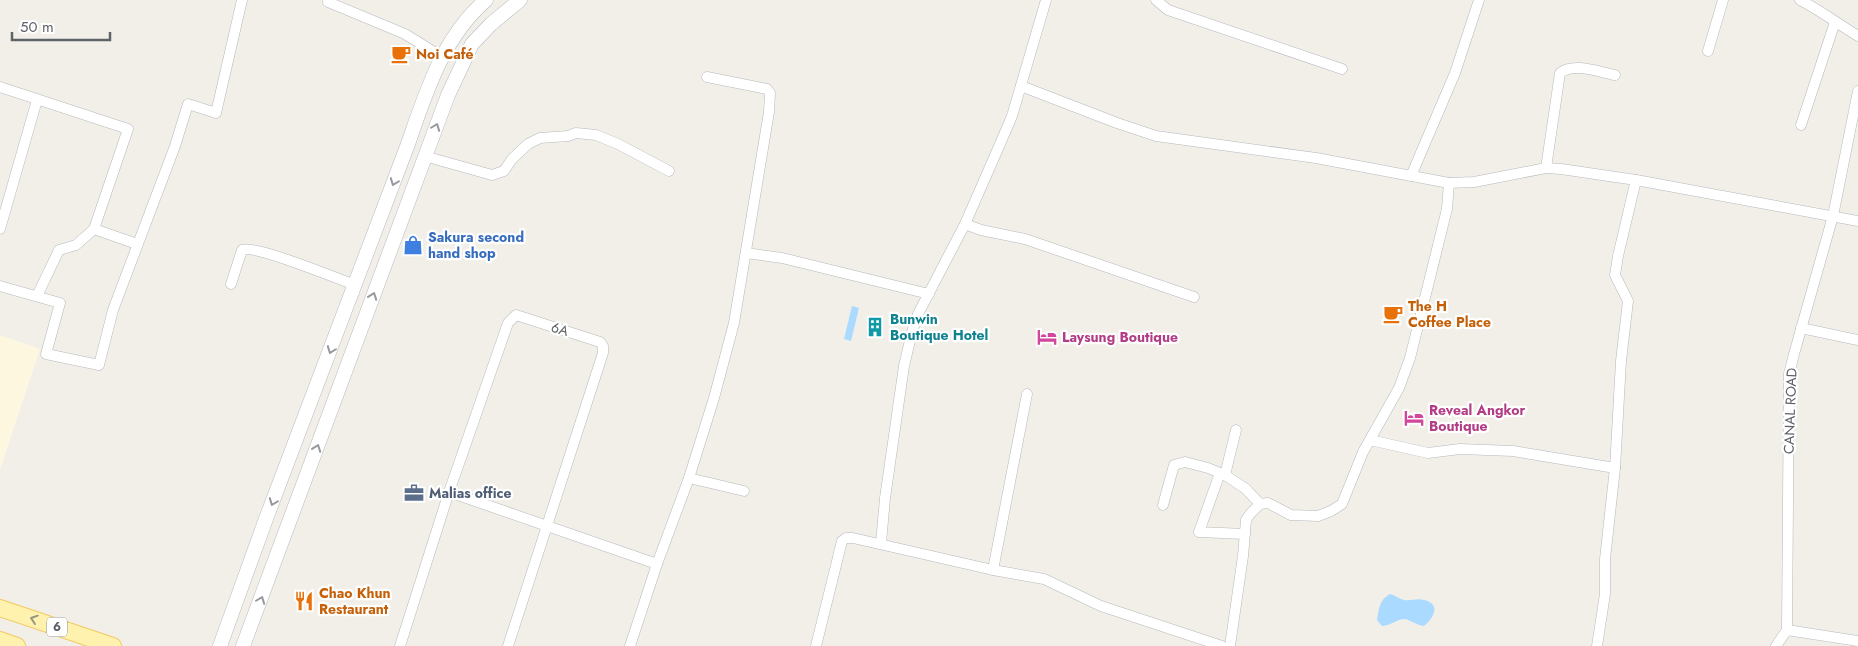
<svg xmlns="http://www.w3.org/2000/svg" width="1858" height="646" font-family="Jost,sans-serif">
<rect width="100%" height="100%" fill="#f1efe8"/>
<!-- commercial -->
<path fill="#fef7e0" d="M0,335L40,349L0,470Z"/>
<!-- water -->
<g fill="#aadaff">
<path d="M852,306L859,308L851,341L844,339Z"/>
<path d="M1390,594C1395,595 1399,599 1404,600C1411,601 1417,598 1424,600C1442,604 1433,619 1424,626C1417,625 1410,620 1405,619C1396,619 1393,625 1382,626L1377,620C1379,609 1379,600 1390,594Z"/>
</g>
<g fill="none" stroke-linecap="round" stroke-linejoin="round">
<defs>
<g id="minor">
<path d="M1156,0L1168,10L1342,69"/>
<path d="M1800,0C1820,10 1838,24 1858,36"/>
<path d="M328,2L405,34L442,57"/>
<path d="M1708,51L1723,0"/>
<path d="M1021,86L1117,123L1156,136L1316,158L1449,183L1474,182L1546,168L1561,169L1636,180L1858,221"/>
<path d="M0,87L128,129L94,229"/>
<path d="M1801,125L1835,22"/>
<path d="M424,156L492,175L504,171L512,159L528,144L540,138L568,136L576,133L596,135L618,144L669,171"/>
<path d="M1546,168L1560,73C1573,62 1599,72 1615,75"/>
<path d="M1411,176L1455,73L1479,0"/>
<path d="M965,224L981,230L1025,239L1194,297"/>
<path d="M0,229L37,100"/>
<path d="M746,253L782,258L929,294"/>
<path d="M231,284L242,250C254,244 338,279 355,285"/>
<path d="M0,286L60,303L46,354L99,365L113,310L175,146L188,104L216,113L242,0"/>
<path d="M37,296L59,250L76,245L94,229L137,244"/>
<path d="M1801,328L1858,340"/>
<path d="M1370,440L1428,453L1460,449L1513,451L1615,468"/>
<path d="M1220,473L1199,532L1245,534"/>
<path d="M1225,475L1236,430"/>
<path d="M689,478L744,491"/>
<path d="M449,492L657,564"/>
<path d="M1163,505L1174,465L1185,462L1208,468L1225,475L1246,489L1260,504"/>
<path d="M881,543L885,498L904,366L912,332L918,314L965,224L1000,144L1012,116L1046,0"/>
<path d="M993,570L1027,394"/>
<path d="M1787,630L1858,641"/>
<path d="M400,646L449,492L508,323L516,315L600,342L603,346V353L508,646"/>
<path d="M630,646L657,564L689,478L714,398L734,323L769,112L770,93L767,89L707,77"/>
<path d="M816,646L842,541L846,538H853L993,570L1044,579L1101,606L1222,646"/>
<path d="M1230,646L1243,556L1246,520L1250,514L1260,504L1268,503L1291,515L1318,516L1331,511L1342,504L1363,452L1399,388L1410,358L1447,209L1449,183"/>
<path d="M1597,646L1605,594V559L1615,468L1621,361L1628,301L1615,275L1618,256L1636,180"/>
<path d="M1776,646L1787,630L1789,374L1794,354L1833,216L1858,91"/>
</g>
<g id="secondary">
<path d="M220,646L267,516L408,144C426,92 443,37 486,0"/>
<path d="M243,646L448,95L472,44L491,24L520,0"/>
</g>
<g id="primary">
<path d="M0,608L113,646"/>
<path d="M0,640L17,646"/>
</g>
</defs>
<!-- minor casing -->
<use href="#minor" stroke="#b5b8bc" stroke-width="11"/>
<!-- secondary casing -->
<use href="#secondary" stroke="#b6babf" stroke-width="15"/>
<!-- primary casing -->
<use href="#primary" stroke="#f2c960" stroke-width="18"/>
<!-- minor -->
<use href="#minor" stroke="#fff" stroke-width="10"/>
<!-- secondary -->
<use href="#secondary" stroke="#fff" stroke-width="14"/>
<!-- primary -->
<use href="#primary" stroke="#fff2af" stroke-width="16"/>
</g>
<!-- one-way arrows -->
<defs><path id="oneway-chevron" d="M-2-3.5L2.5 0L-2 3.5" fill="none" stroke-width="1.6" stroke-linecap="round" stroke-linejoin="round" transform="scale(1.25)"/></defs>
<g stroke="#979a9d">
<use href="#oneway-chevron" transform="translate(436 127) rotate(-69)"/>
<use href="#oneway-chevron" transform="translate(394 182) rotate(111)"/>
<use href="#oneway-chevron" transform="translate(373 296) rotate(-70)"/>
<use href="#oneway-chevron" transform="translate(331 350) rotate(111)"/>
<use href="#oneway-chevron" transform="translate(317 448) rotate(-70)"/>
<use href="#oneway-chevron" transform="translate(273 502) rotate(111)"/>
<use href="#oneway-chevron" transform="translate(261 600) rotate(-69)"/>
</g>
<use stroke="#979581" href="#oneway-chevron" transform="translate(34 619) rotate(-161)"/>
<!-- icons -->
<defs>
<symbol id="cafe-bare" viewBox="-9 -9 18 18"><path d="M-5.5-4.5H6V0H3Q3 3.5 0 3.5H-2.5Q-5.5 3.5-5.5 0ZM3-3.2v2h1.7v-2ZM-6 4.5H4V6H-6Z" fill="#e8710a" stroke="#fff" stroke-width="2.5" paint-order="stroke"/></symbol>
<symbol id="shop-bare" viewBox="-9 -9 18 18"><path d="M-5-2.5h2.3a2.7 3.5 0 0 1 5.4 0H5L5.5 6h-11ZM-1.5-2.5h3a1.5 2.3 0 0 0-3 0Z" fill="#3f7fe0" stroke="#fff" stroke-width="2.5" paint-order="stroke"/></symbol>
<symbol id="building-bare" viewBox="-9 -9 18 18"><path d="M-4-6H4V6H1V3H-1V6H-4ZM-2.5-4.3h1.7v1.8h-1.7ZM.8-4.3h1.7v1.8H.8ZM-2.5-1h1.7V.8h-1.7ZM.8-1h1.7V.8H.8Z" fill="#0f9aa8" stroke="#fff" stroke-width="2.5" paint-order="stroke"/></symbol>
<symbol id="hotel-bare" viewBox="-9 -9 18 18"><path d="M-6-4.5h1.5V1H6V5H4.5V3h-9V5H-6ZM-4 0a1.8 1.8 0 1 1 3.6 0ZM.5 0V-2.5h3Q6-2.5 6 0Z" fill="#d1479c" stroke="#fff" stroke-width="2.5" paint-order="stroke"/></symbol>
<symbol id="office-bare" viewBox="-9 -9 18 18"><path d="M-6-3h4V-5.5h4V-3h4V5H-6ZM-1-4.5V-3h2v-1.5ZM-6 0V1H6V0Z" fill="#5c6f8a" stroke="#fff" stroke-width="2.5" paint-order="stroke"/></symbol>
<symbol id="restaurant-bare" viewBox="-9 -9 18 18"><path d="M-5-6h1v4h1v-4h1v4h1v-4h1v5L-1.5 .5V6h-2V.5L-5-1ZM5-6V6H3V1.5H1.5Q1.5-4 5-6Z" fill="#e8710a" stroke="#fff" stroke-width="2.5" paint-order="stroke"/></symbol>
</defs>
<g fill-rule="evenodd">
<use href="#cafe-bare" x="387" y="40" width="28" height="28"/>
<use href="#shop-bare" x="399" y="231" width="28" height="28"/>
<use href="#cafe-bare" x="1379" y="300" width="28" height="28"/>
<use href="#building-bare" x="861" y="313" width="28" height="28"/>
<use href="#hotel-bare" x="1033" y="323" width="28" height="28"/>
<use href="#hotel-bare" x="1400" y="404" width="28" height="28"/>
<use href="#office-bare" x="400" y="479" width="28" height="28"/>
<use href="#restaurant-bare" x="290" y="587" width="28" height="28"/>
</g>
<g text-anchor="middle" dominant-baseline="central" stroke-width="4.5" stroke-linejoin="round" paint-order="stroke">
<!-- shield labels -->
<rect fill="#fff" stroke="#8f9295" stroke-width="1" x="47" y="617.5" width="20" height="19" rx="4"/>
<g font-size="12" font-weight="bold" fill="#5f6368">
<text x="57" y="627">6</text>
</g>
<!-- food labels -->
<g font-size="14" font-weight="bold" fill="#c56008" stroke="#fff" text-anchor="start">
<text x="416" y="54">Noi Café</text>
<text x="1408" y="306">The H<tspan x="1408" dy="16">Coffee Place</tspan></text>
<text x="319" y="593">Chao Khun<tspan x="319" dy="16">Restaurant</tspan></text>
</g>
<!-- shop labels -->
<g font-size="14" font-weight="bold" fill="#366cbe" stroke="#fff" text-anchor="start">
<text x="428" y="237">Sakura second<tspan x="428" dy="16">hand shop</tspan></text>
</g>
<!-- culture labels -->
<g font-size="14" font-weight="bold" fill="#0d838f" stroke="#fff" text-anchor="start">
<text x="890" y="319">Bunwin<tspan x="890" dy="16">Boutique Hotel</tspan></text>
</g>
<!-- street labels -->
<g font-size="14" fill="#5f6368" stroke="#fff">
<text transform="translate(560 329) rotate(17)">6A</text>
<text transform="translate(1790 411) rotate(-88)">CANAL ROAD</text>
</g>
<!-- hotel labels -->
<g font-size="14" font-weight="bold" fill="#b23c85" stroke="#fff" text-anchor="start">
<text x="1062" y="337">Laysung Boutique</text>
<text x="1429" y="410">Reveal Angkor<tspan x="1429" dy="16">Boutique</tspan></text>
</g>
<!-- service labels -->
<g font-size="14" font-weight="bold" fill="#4e5e75" stroke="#fff" text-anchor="start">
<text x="429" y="493">Malias office</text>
</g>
</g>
<!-- scale -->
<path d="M12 32v8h98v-8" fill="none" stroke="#5f6368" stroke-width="2.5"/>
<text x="20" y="32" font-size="15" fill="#5f6368" stroke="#ffffff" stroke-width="4" paint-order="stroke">50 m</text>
</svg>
